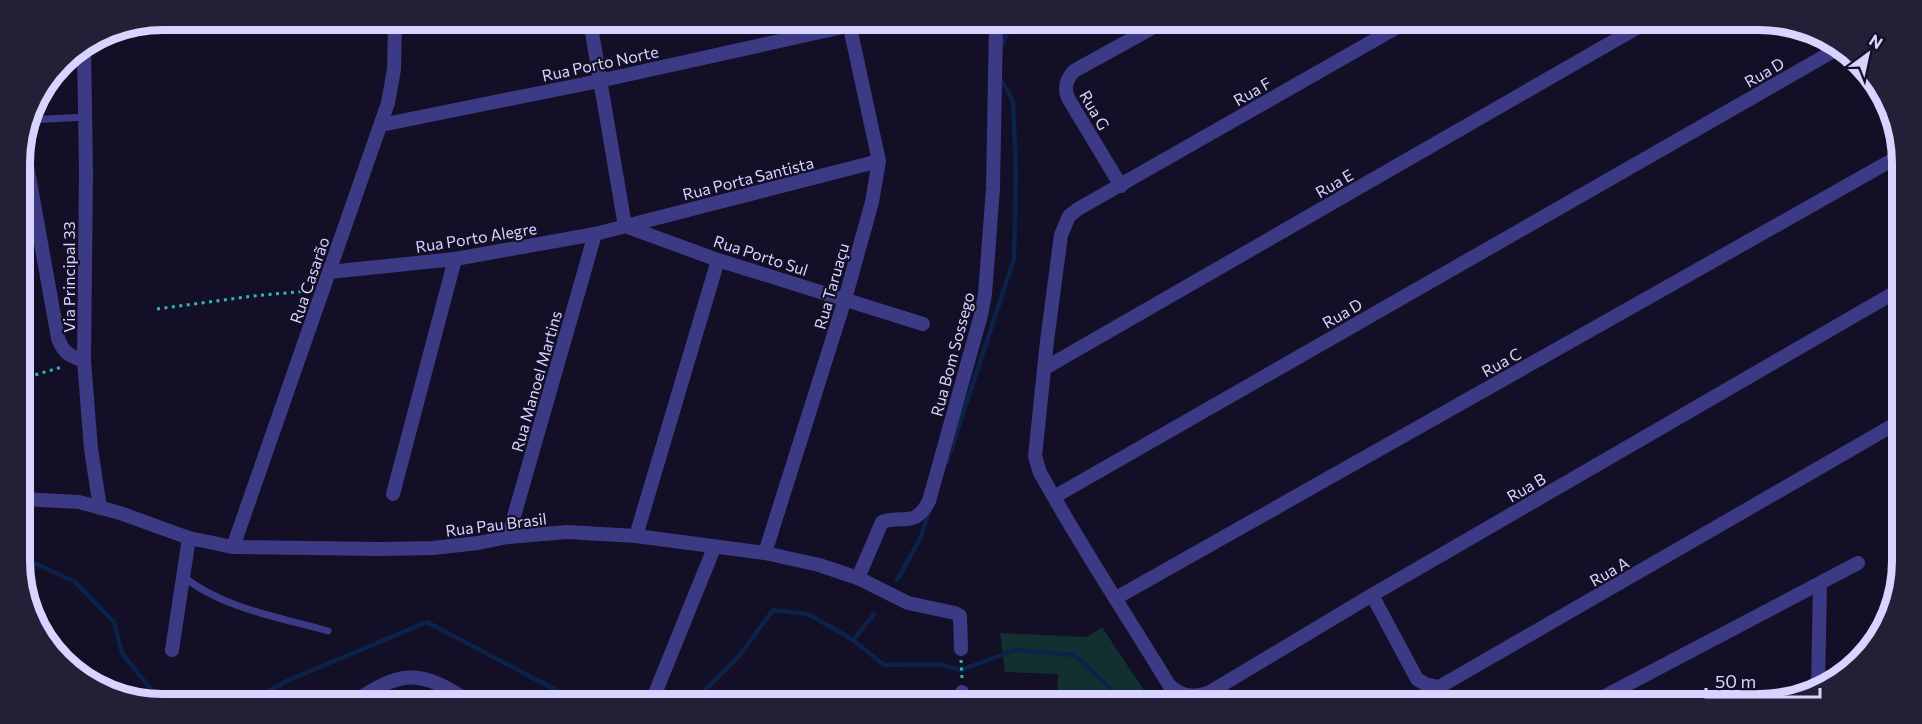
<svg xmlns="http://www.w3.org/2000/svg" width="1922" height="724" font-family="Commissioner,sans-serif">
<rect width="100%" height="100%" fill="#130f26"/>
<!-- green -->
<path fill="#12302f" d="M1102,627L1147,695L1156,702L1057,701L1058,674L1005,672L1000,633L1087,637Z"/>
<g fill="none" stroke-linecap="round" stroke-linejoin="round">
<!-- stream -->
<g stroke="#0c2248" stroke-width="4.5">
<path d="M1000,52L1010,23"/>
<path d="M947,462L1014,259L1016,173L1013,101L999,76"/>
<path d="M22,557L75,582L114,622L122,653L157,697"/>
<path d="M897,580L920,539L930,509"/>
<path d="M853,640L874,614"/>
<path d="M257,698L289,680L427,622L573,699"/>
<path d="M695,700L740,655L773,610L808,614L853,640L884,665L938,664L961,670L1015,650L1075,655L1123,701"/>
</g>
<!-- path -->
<g stroke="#2fb8b0" stroke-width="3" stroke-dasharray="3 4.5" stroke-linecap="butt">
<path d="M157,309L253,296L307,291"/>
<path d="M21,379L62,367"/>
<path d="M961,660L962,678"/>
</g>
<!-- service -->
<g stroke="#3d3a85" stroke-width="7">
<path d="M29,120L85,117"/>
<path d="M184,577C222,608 282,618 328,631"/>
<path d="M834,700V697"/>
</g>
<!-- minor -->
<g stroke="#3d3a85" stroke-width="14">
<path d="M590,21L625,226"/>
<path d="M84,46L86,172L84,361L91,449L100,508"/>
<path d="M1837,49L1054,497C1090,561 1131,622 1169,685C1183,697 1193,698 1210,692L1372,595L1899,290"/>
<path d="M381,125L599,81L861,23"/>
<path d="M23,143L58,338C63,353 70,356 84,361"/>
<path d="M1121,186L1068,98C1064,87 1066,80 1074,71L1159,24"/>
<path d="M625,226L718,260L923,324"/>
<path d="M329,272L455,259L595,234L879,161"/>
<path d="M1045,368L1640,26"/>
<path d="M393,494L455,259"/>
<path d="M1054,497L1040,473L1035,456L1047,341L1061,235L1069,216L1078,209L1401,25"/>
<path d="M22,499L79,502L120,513L189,538L233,547L380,549L433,548L478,543L508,537L567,532L636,536L765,553L819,565L858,578L908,603L955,613L960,616L961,649"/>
<path d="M636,536L718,260"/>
<path d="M508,537L595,234"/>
<path d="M233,547L388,103L394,69L395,21"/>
<path d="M765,553L845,299L872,202L879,161L849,23"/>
<path d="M858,578L882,522C904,514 914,529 929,501L981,315L985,294L993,188L996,23"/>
<path d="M1372,595L1417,679L1425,684L1439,687L1897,423"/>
<path d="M1116,598L1901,155"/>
<path d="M172,650L189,538"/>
<path d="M1818,686L1820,584"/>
<path d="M962,692L963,701"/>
<path d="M654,696L714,548"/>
<path d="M360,698C402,670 423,671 465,699"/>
<path d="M1592,703L1858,563"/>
</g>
<!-- tertiary -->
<path stroke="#3d3a85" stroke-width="15" d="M1859,63L1879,95"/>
</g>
<g text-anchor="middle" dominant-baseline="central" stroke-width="4.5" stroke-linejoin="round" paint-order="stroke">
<!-- street labels -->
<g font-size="16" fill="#d9d4ff" stroke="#130f26">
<text transform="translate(600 63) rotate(-12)">Rua Porto Norte</text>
<text transform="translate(1764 72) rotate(-30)">Rua D</text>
<text transform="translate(1252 91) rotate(-30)">Rua F</text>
<text transform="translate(1095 110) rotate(60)">Rua G</text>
<text transform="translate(748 178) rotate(-14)">Rua Porta Santista</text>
<text transform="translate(1334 183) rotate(-30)">Rua E</text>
<text transform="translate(476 237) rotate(-9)">Rua Porto Alegre</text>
<text transform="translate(761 255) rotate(18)">Rua Porto Sul</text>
<text transform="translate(68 277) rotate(-90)">Via Principal 33</text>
<text transform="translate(309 280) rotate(-71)">Rua Casarão</text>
<text transform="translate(831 286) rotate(-74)">Rua Taruaçu</text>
<text transform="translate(1342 313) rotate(-30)">Rua D</text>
<text transform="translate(952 354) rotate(-75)">Rua Bom Sossego</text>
<text transform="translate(1501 362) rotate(-29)">Rua C</text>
<text transform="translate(536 381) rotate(-74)">Rua Manoel Martins</text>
<text transform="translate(1526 487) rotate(-30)">Rua B</text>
<text transform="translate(496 524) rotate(-7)">Rua Pau Brasil</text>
<text transform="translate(1609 571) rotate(-30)">Rua A</text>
</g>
</g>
<!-- crop -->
<path d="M0 0H1922V724H0ZM163 30H1759A133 133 0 0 1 1892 163V561A133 133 0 0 1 1759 694H163A133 133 0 0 1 30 561V163A133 133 0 0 1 163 30Z" fill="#231f37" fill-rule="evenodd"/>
<path fill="none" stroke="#d9d4ff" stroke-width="8" d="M163 30H1759A133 133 0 0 1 1892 163V561A133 133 0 0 1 1759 694H163A133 133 0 0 1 30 561V163A133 133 0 0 1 163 30Z"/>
<!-- north arrow -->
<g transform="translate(1868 54) rotate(33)" stroke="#130f26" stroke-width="4.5" paint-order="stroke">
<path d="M0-4.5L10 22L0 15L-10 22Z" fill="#d9d4ff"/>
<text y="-9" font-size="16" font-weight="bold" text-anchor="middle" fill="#d9d4ff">N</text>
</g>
<!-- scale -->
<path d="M1706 688v9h114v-9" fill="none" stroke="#d9d4ff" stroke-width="3"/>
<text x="1715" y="688" font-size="18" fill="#d9d4ff" stroke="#130f26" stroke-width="4.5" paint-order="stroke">50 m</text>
</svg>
